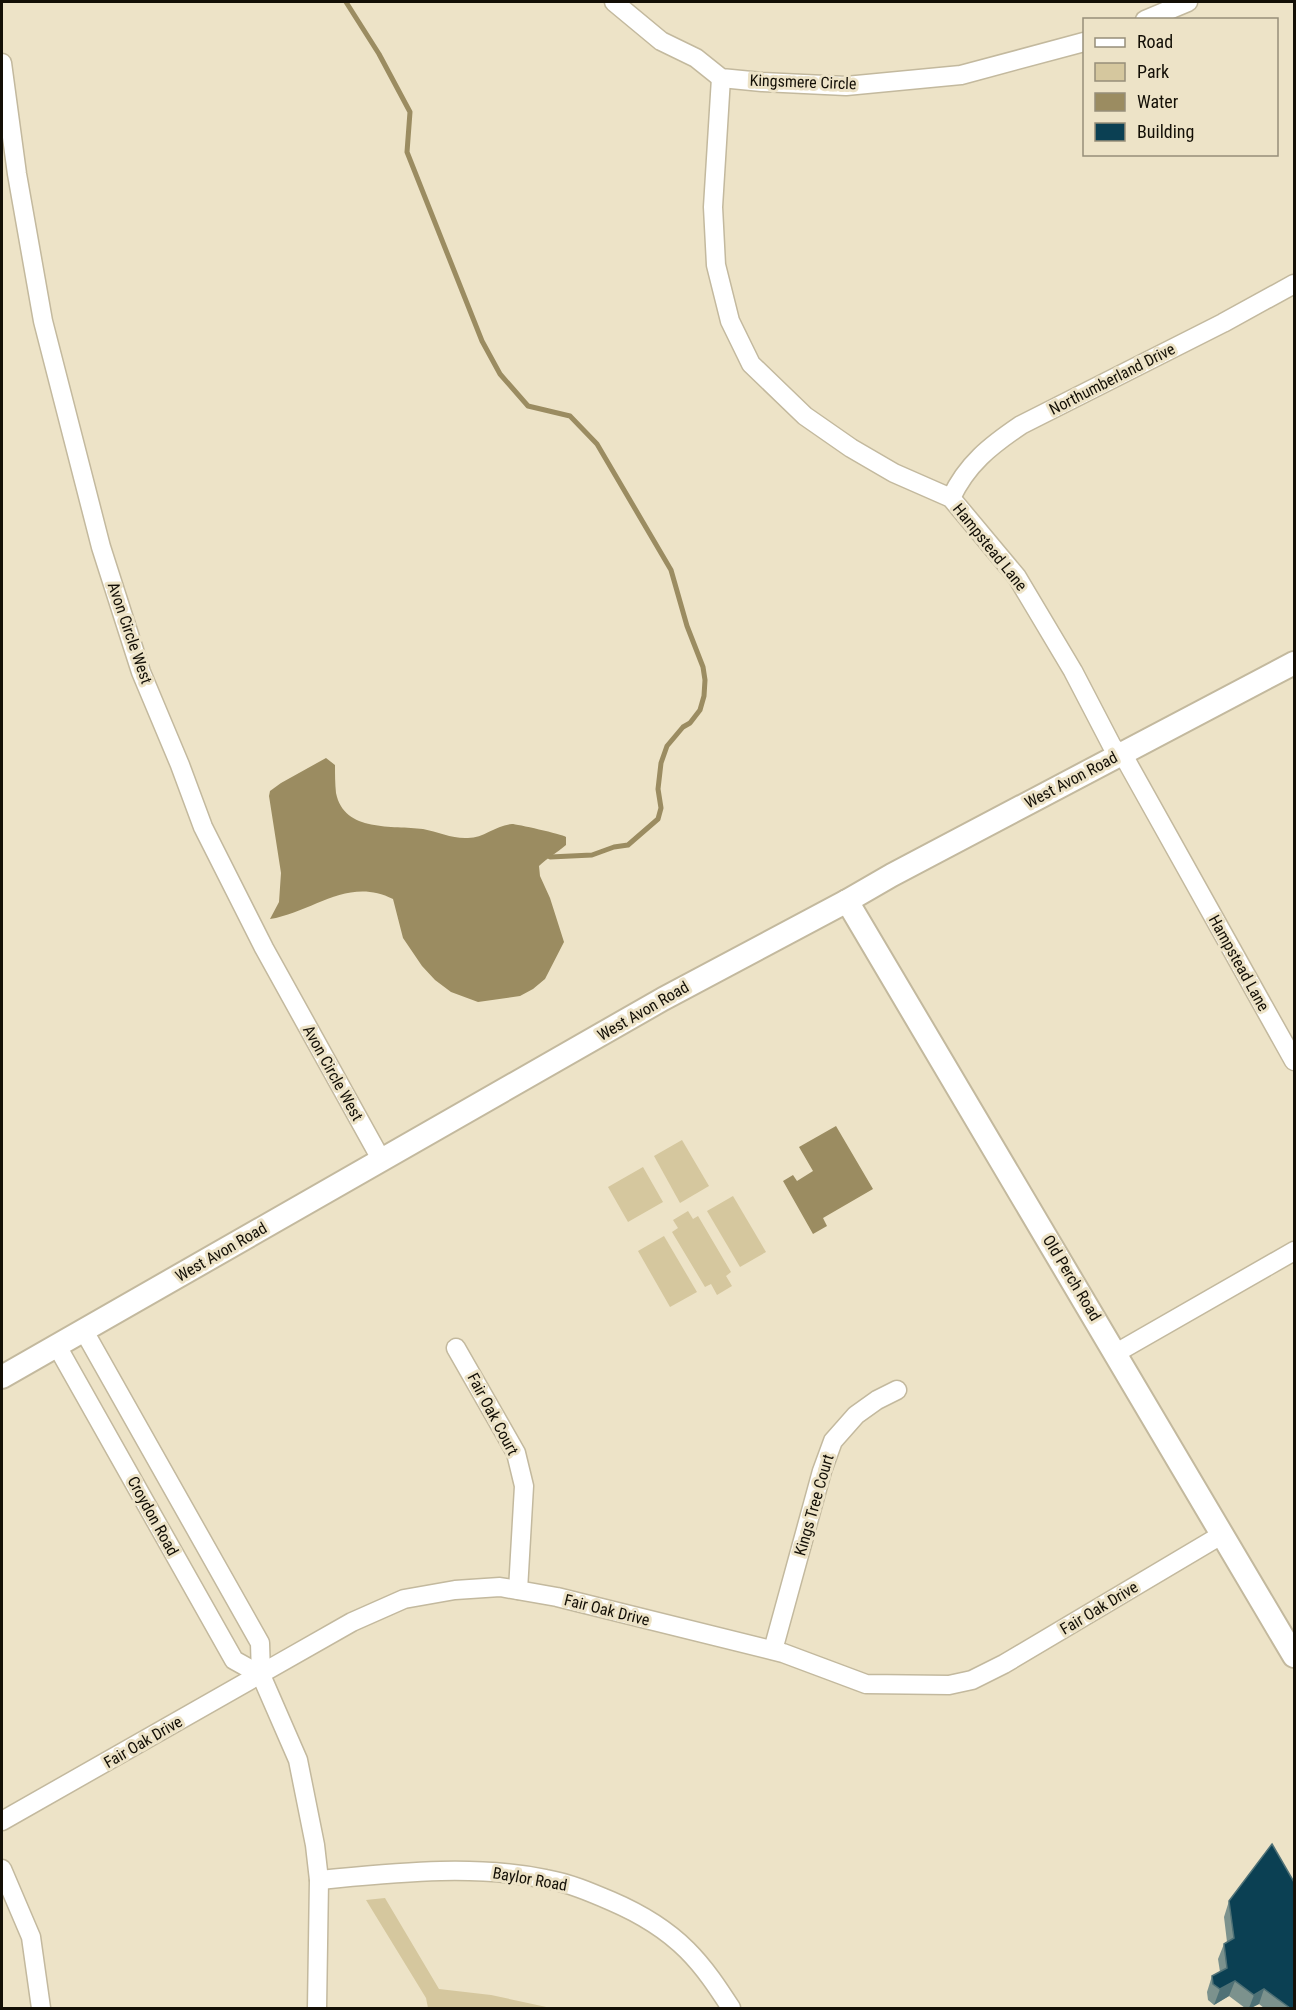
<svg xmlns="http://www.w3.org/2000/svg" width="1296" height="2010" font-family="'Roboto Condensed',sans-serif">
<rect width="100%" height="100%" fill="#ede3c7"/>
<!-- green -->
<g fill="#d5c79e">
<path d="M682,1140L709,1186L680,1203L654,1156Z"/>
<path d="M643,1167L663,1202L628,1222L608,1187Z"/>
<path d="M733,1196L766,1252L740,1267L707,1211Z"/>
<path d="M688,1211L693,1219L698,1216L731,1272L726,1276L732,1286L717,1295L711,1284L705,1287L672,1232L678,1228L673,1220Z"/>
<path d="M664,1236L697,1292L670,1307L638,1251Z"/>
<path d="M385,1898L439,1989L491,1995L551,2008H428L426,1998L366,1900Z"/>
</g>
<!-- water -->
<g fill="#9b8c61">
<path d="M326,758L335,765C335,774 335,784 336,793C344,833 393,825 423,829C438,832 453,839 468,838C484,838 496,825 512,824C516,824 562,834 566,837V845C557,853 547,858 539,866L540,876L550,898L564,942L545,979L533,989L520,996L478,1002L451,992L435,980L422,966L403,938L393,899C348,876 313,912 270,919L279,902L281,873L269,796L270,791L281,783Z"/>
<path d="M836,1126L873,1189L823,1218L827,1226L813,1234L783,1181L793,1175L797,1181L813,1171L799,1147Z"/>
</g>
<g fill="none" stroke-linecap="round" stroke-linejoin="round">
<!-- stream -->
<path stroke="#9b8c61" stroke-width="5" d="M346,2L379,54L410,112L407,152L482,341L500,374L528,406L570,416L597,444L671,570L687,626L703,667L705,680L704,696L700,710L690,723L683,727L667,746L661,763L658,789L661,808L658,819L628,845L614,847L592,855L550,857"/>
<defs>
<g id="minor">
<path d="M614,2L661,41L696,58L721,78L762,82L846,86L961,75L1084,42"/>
<path d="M1145,20L1188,2"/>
<path d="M2,63L17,174L43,321L101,547L141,672L180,765L203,827L264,948L382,1161"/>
<path d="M721,78L713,207L716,265L730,321L751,364L805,416L851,448L894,473L951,498L1017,577L1073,671L1112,746L1127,762L1294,1061"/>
<path d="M951,498C967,464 990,446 1021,425L1223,323L1294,284"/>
<path d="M84,1331L260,1643L261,1675L298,1760L315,1845L319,1880L317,2008"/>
<path d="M57,1346L234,1660L261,1675"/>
<path d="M456,1348L516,1453L524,1486L518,1590"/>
<path d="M1116,1353L1294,1251"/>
<path d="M773,1650L822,1471L833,1441L856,1415L877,1400L897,1390"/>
<path d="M2,1821L352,1622L404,1599L455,1590L500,1587L557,1597L783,1653L866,1684L949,1685L972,1680L1004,1664L1223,1534"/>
<path d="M2,1869L31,1937L41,2008"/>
<path d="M319,1880C394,1873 471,1864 546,1879C569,1883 590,1892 611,1901C639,1913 666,1929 687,1950C705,1968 718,1988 731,2008"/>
</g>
<g id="tertiary">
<path d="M847,901L1294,1656"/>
<path d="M2,1377L663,999L847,901L892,875L1294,663"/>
</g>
</defs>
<!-- minor casing -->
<use href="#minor" stroke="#c3b99e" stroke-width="21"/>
<!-- tertiary casing -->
<use href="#tertiary" stroke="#c3b99e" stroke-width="26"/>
<!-- minor -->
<use href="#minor" stroke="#fff" stroke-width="18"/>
<!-- tertiary -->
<use href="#tertiary" stroke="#fff" stroke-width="22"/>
</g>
<!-- wall -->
<path fill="#7c928d" d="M1229,1901L1294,2008H1264L1259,2004L1251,2008H1245L1229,1996L1214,2005L1208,2000L1207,1992L1212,1976L1220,1972L1218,1959L1224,1944L1227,1942L1224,1917Z"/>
<!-- shaded-wall -->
<g fill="#4f7176">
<path d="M1235,1981L1229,1996L1214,2005L1220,1989Z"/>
<path d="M1264,1989L1259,2004L1251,2008H1249L1254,1995Z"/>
</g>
<!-- building -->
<path fill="#0b4053" stroke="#4f7176" stroke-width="1.5" d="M1272,1844L1294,1882V2008H1290L1264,1989L1254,1995L1235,1981L1220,1989L1213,1984L1212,1976L1227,1968L1224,1944L1234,1938L1229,1901Z"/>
<g text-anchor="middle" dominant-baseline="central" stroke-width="6" stroke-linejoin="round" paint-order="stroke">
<!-- street labels -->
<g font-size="16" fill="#130f06" stroke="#ede3c7">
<text transform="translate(803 82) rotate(2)">Kingsmere Circle</text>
<text transform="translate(1112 379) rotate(-27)">Northumberland Drive</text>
<text transform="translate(990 547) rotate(51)">Hampstead Lane</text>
<text transform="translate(130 633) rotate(71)">Avon Circle West</text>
<text transform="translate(1071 780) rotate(-28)">West Avon Road</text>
<text transform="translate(1239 963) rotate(61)">Hampstead Lane</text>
<text transform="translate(643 1011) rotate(-30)">West Avon Road</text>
<text transform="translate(333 1073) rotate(61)">Avon Circle West</text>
<text transform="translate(221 1252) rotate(-30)">West Avon Road</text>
<text transform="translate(1072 1278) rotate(59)">Old Perch Road</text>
<text transform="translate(493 1414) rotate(62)">Fair Oak Court</text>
<text transform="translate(814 1505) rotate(-74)">Kings Tree Court</text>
<text transform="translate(153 1516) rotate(61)">Croydon Road</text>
<text transform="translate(1099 1608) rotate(-31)">Fair Oak Drive</text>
<text transform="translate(607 1610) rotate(14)">Fair Oak Drive</text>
<text transform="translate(143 1742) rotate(-30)">Fair Oak Drive</text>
<text transform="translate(530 1879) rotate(10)">Baylor Road</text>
</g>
</g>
<!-- border -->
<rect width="1296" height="2010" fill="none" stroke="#130f06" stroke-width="6"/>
<!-- legend -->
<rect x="1083" y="18" width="195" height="138" fill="#ede3c7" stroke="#968e7a" stroke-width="1.5"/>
<rect x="1095" y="38" width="30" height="9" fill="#ffffff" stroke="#968e7a" stroke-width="1.5"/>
<text x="1137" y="48" font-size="18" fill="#130f06">Road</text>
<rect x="1095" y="63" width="30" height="18" fill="#d5c79e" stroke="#968e7a" stroke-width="1.5"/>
<text x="1137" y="78" font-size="18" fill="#130f06">Park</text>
<rect x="1095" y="93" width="30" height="18" fill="#9b8c61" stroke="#968e7a" stroke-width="1.5"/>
<text x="1137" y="108" font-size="18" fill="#130f06">Water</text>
<rect x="1095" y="123" width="30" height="18" fill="#0b4053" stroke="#968e7a" stroke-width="1.5"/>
<text x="1137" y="138" font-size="18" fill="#130f06">Building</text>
</svg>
